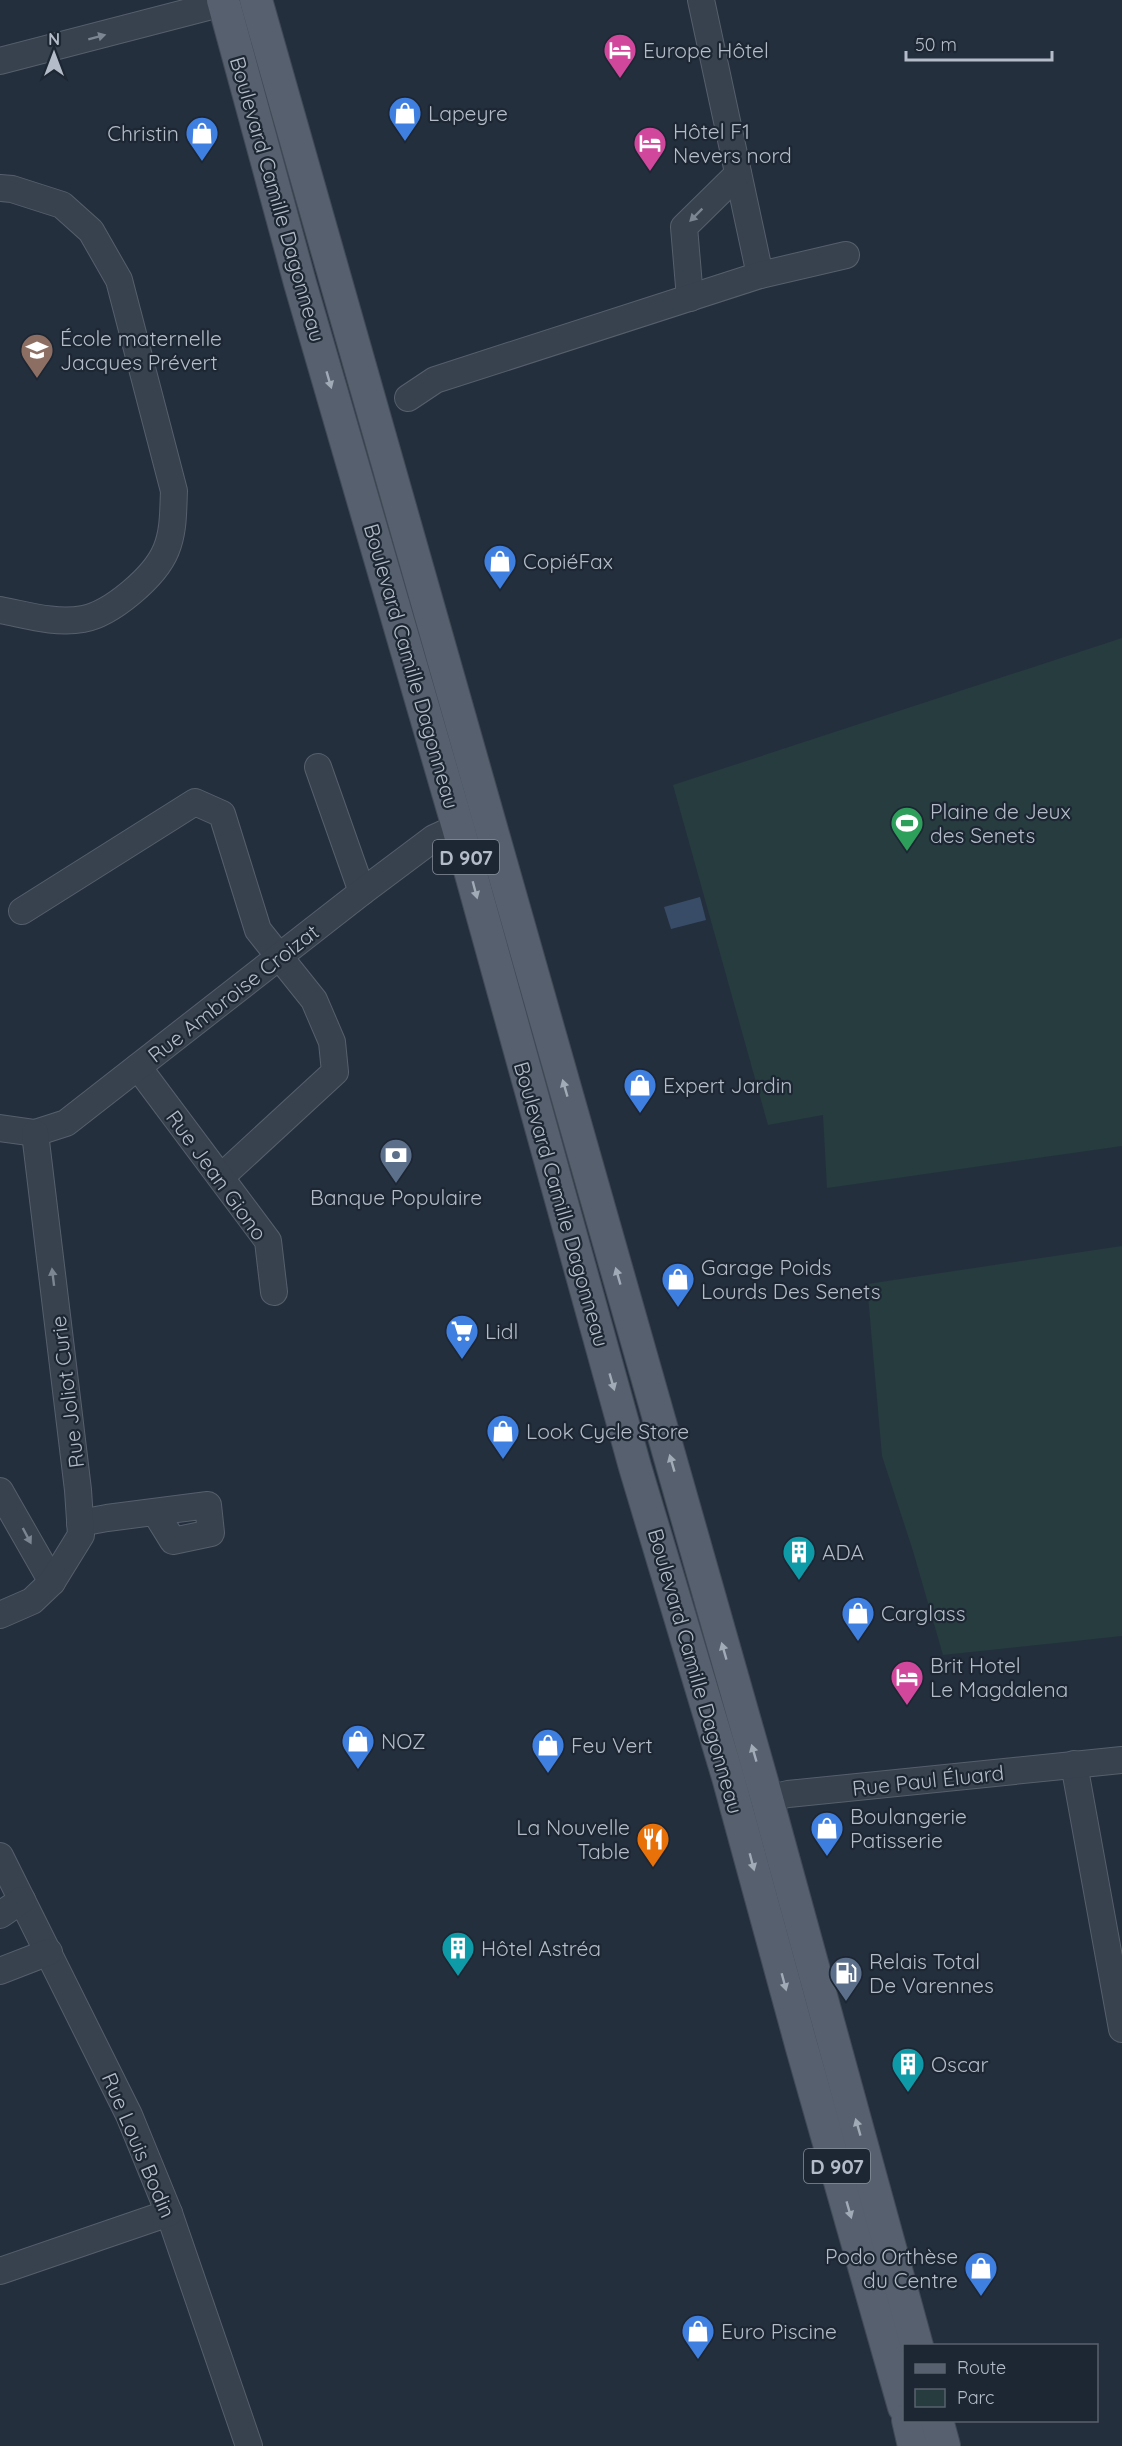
<svg xmlns="http://www.w3.org/2000/svg" width="1122" height="2446" font-family="Quicksand,sans-serif">
<rect width="100%" height="100%" fill="#242f3e"/>
<!-- green -->
<g fill="#263c3f">
<path d="M1122,638V1146L827,1188L823,1115L768,1125L673,785Z"/>
<path d="M1122,1246V1636L943,1655L913,1551L882,1456L867,1284Z"/>
</g>
<!-- water -->
<path fill="#394c67" d="M700,897L706,920L671,929L664,907Z"/>
<g fill="none" stroke-linecap="round" stroke-linejoin="round">
<defs>
<g id="minor">
<path d="M701,0L760,275"/>
<path d="M0,61L235,0"/>
<path d="M0,188L12,189L62,205L91,231L119,280L174,491C173,510 174,531 166,550C155,577 111,614 83,619C55,624 27,615 0,610"/>
<path d="M690,298L684,227L738,174"/>
<path d="M408,398L435,380L760,275L846,255"/>
<path d="M318,767L362,892"/>
<path d="M22,911L195,802L222,814L258,930L314,1000L332,1042L335,1072L221,1177"/>
<path d="M138,1067L268,1241L274,1292"/>
<path d="M0,1128L35,1133L66,1123L362,892L434,838L458,827"/>
<path d="M0,1491L52,1582"/>
<path d="M80,1523L107,1518L208,1505L211,1533L173,1541L155,1512"/>
<path d="M0,1615L32,1601L52,1582L81,1535L78,1490L35,1133"/>
<path d="M1074,1764L1122,2029"/>
<path d="M750,1803L788,1794L1122,1760"/>
<path d="M0,1856L129,2115L169,2213L249,2446"/>
<path d="M0,1915L22,1900"/>
<path d="M0,1971L49,1952"/>
<path d="M0,2271L169,2213"/>
</g>
<g id="major">
<path d="M223,0L300,283L458,827L635,1467L728,1777L802,2048L904,2407"/>
<path d="M256,0L767,1799L917,2346"/>
<path d="M908,2420L914,2446"/>
<path d="M937,2420L944,2446"/>
</g>
</defs>
<!-- minor casing -->
<use href="#minor" stroke="#565f6c" stroke-width="28"/>
<!-- major casing -->
<use href="#major" stroke="#414a57" stroke-width="34"/>
<!-- minor -->
<use href="#minor" stroke="#38414e" stroke-width="26"/>
<!-- major -->
<use href="#major" stroke="#56606e" stroke-width="32"/>
</g>
<!-- one-way arrows -->
<defs><path id="oneway-solid" d="M-6-.8H1V-3.2L6.5 0L1 3.2V.8H-6Z" transform="scale(1.5)"/></defs>
<g fill="#7c8592">
<use href="#oneway-solid" transform="translate(97 37) rotate(-15)"/>
<use href="#oneway-solid" transform="translate(696 215) rotate(135)"/>
<use href="#oneway-solid" transform="translate(53 1277) rotate(-97)"/>
<use href="#oneway-solid" transform="translate(27 1536) rotate(62)"/>
</g>
<g fill="#a1aab7">
<use href="#oneway-solid" transform="translate(329 380) rotate(74)"/>
<use href="#oneway-solid" transform="translate(475 890) rotate(75)"/>
<use href="#oneway-solid" transform="translate(565 1088) rotate(-106)"/>
<use href="#oneway-solid" transform="translate(618 1276) rotate(-106)"/>
<use href="#oneway-solid" transform="translate(612 1382) rotate(74)"/>
<use href="#oneway-solid" transform="translate(672 1463) rotate(-106)"/>
<use href="#oneway-solid" transform="translate(724 1651) rotate(-106)"/>
<use href="#oneway-solid" transform="translate(754 1753) rotate(-106)"/>
<use href="#oneway-solid" transform="translate(752 1862) rotate(75)"/>
<use href="#oneway-solid" transform="translate(784 1982) rotate(75)"/>
<use href="#oneway-solid" transform="translate(858 2127) rotate(-106)"/>
<use href="#oneway-solid" transform="translate(849 2210) rotate(74)"/>
</g>
<!-- icons -->
<defs>
<symbol id="hotel-pin" viewBox="-11 -11 22 30"><path d="M0 17L-7.5 6A9.5 9.5 0 1 1 7.5 6Z" fill="#d1479c" stroke="#1d2633"/><path d="M-6-4.5h1.5V1H6V5H4.5V3h-9V5H-6ZM-4 0a1.8 1.8 0 1 1 3.6 0ZM.5 0V-2.5h3Q6-2.5 6 0Z" fill="#fff"/></symbol>
<symbol id="shop-pin" viewBox="-11 -11 22 30"><path d="M0 17L-7.5 6A9.5 9.5 0 1 1 7.5 6Z" fill="#3f7fe0" stroke="#1d2633"/><path d="M-5-2.5h2.3a2.7 3.5 0 0 1 5.4 0H5L5.5 6h-11ZM-1.5-2.5h3a1.5 2.3 0 0 0-3 0Z" fill="#fff"/></symbol>
<symbol id="school-pin" viewBox="-11 -11 22 30"><path d="M0 17L-7.5 6A9.5 9.5 0 1 1 7.5 6Z" fill="#8d6e63" stroke="#1d2633"/><path d="M0-5L7-2L0 1L-7-2ZM-4 1L0 2.5L4 1V4Q0 6-4 4Z" fill="#fff"/></symbol>
<symbol id="stadium-pin" viewBox="-11 -11 22 30"><path d="M0 17L-7.5 6A9.5 9.5 0 1 1 7.5 6Z" fill="#2e9e5b" stroke="#1d2633"/><path d="M0-5a6.5 5 0 1 0 0 10a6.5 5 0 1 0 0-10ZM-3.5-1.8h7v3.6h-7Z" fill="#fff"/></symbol>
<symbol id="bank-pin" viewBox="-11 -11 22 30"><path d="M0 17L-7.5 6A9.5 9.5 0 1 1 7.5 6Z" fill="#5c6f8a" stroke="#1d2633"/><path d="M-6-4H6V4H-6ZM0-2.3a2.3 2.3 0 1 0 0 4.6a2.3 2.3 0 1 0 0-4.6Z" fill="#fff"/></symbol>
<symbol id="supermarket-pin" viewBox="-11 -11 22 30"><path d="M0 17L-7.5 6A9.5 9.5 0 1 1 7.5 6Z" fill="#3f7fe0" stroke="#1d2633"/><path d="M-6-5.5h2.5l.6 2H6L4.5 2H-2.5L-4.4-4H-6ZM-1.5 3.2a1.3 1.3 0 1 0 .1 0ZM3 3.2a1.3 1.3 0 1 0 .1 0Z" fill="#fff"/></symbol>
<symbol id="building-pin" viewBox="-11 -11 22 30"><path d="M0 17L-7.5 6A9.5 9.5 0 1 1 7.5 6Z" fill="#0f9aa8" stroke="#1d2633"/><path d="M-4-6H4V6H1V3H-1V6H-4ZM-2.5-4.3h1.7v1.8h-1.7ZM.8-4.3h1.7v1.8H.8ZM-2.5-1h1.7V.8h-1.7ZM.8-1h1.7V.8H.8Z" fill="#fff"/></symbol>
<symbol id="restaurant-pin" viewBox="-11 -11 22 30"><path d="M0 17L-7.5 6A9.5 9.5 0 1 1 7.5 6Z" fill="#e8710a" stroke="#1d2633"/><path d="M-5-6h1v4h1v-4h1v4h1v-4h1v5L-1.5 .5V6h-2V.5L-5-1ZM5-6V6H3V1.5H1.5Q1.5-4 5-6Z" fill="#fff"/></symbol>
<symbol id="fuel-pin" viewBox="-11 -11 22 30"><path d="M0 17L-7.5 6A9.5 9.5 0 1 1 7.5 6Z" fill="#5c6f8a" stroke="#1d2633"/><path d="M-5.5-6h7V0h2V4h1.3V-2.5L3-4.5l.8-.8L6-3V5H2.5V1h-1V6h-7ZM-4.2-4.7v3.2H.2V-4.7Z" fill="#fff"/></symbol>
</defs>
<g fill-rule="evenodd">
<use href="#hotel-pin" x="601" y="31" width="38" height="52"/>
<use href="#shop-pin" x="386" y="94" width="38" height="52"/>
<use href="#shop-pin" x="183" y="114" width="38" height="52"/>
<use href="#hotel-pin" x="631" y="124" width="38" height="52"/>
<use href="#school-pin" x="18" y="331" width="38" height="52"/>
<use href="#shop-pin" x="481" y="542" width="38" height="52"/>
<use href="#stadium-pin" x="888" y="804" width="38" height="52"/>
<use href="#shop-pin" x="621" y="1066" width="38" height="52"/>
<use href="#bank-pin" x="377" y="1136" width="38" height="52"/>
<use href="#shop-pin" x="659" y="1260" width="38" height="52"/>
<use href="#supermarket-pin" x="443" y="1312" width="38" height="52"/>
<use href="#shop-pin" x="484" y="1412" width="38" height="52"/>
<use href="#building-pin" x="780" y="1533" width="38" height="52"/>
<use href="#shop-pin" x="839" y="1594" width="38" height="52"/>
<use href="#hotel-pin" x="888" y="1658" width="38" height="52"/>
<use href="#shop-pin" x="339" y="1722" width="38" height="52"/>
<use href="#shop-pin" x="529" y="1726" width="38" height="52"/>
<use href="#shop-pin" x="808" y="1809" width="38" height="52"/>
<use href="#restaurant-pin" x="634" y="1820" width="38" height="52"/>
<use href="#building-pin" x="439" y="1929" width="38" height="52"/>
<use href="#fuel-pin" x="827" y="1954" width="38" height="52"/>
<use href="#building-pin" x="889" y="2045" width="38" height="52"/>
<use href="#shop-pin" x="962" y="2249" width="38" height="52"/>
<use href="#shop-pin" x="679" y="2312" width="38" height="52"/>
</g>
<g text-anchor="middle" dominant-baseline="central" stroke-width="4.5" stroke-linejoin="round" paint-order="stroke">
<!-- shield labels -->
<g fill="#1d2633" stroke="#878f9c" stroke-width="1.5">
<rect x="433" y="840" width="66" height="34" rx="4.5"/>
<rect x="804" y="2149" width="66" height="34" rx="4.5"/>
</g>
<g font-size="20" font-weight="bold" fill="#b4bcc9">
<text x="466" y="857">D 907</text>
<text x="837" y="2166">D 907</text>
</g>
<!-- poi labels -->
<g font-size="21" fill="#b4bcc9" stroke="#1d2633" text-anchor="start">
<text x="643" y="50">Europe Hôtel</text>
<text x="428" y="113">Lapeyre</text>
<text x="673" y="131">Hôtel F1<tspan x="673" dy="24">Nevers nord</tspan></text>
<text x="179" y="133" text-anchor="end">Christin</text>
<text x="60" y="338">École maternelle<tspan x="60" dy="24">Jacques Prévert</tspan></text>
<text x="523" y="561">CopiéFax</text>
<text x="930" y="811">Plaine de Jeux<tspan x="930" dy="24">des Senets</tspan></text>
<text x="663" y="1085">Expert Jardin</text>
<text x="396" y="1197" text-anchor="middle">Banque Populaire</text>
<text x="701" y="1267">Garage Poids<tspan x="701" dy="24">Lourds Des Senets</tspan></text>
<text x="485" y="1331">Lidl</text>
<text x="526" y="1431">Look Cycle Store</text>
<text x="822" y="1552">ADA</text>
<text x="881" y="1613">Carglass</text>
<text x="930" y="1665">Brit Hotel<tspan x="930" dy="24">Le Magdalena</tspan></text>
<text x="381" y="1741">NOZ</text>
<text x="571" y="1745">Feu Vert</text>
<text x="850" y="1816">Boulangerie<tspan x="850" dy="24">Patisserie</tspan></text>
<text x="630" y="1827" text-anchor="end">La Nouvelle<tspan x="630" dy="24">Table</tspan></text>
<text x="481" y="1948">Hôtel Astréa</text>
<text x="869" y="1961">Relais Total<tspan x="869" dy="24">De Varennes</tspan></text>
<text x="931" y="2064">Oscar</text>
<text x="958" y="2256" text-anchor="end">Podo Orthèse<tspan x="958" dy="24">du Centre</tspan></text>
<text x="721" y="2331">Euro Piscine</text>
</g>
<!-- street labels -->
<g font-size="21" fill="#b4bcc9" stroke="#1d2633">
<text transform="translate(278 199) rotate(74)">Boulevard Camille Dagonneau</text>
<text transform="translate(412 666) rotate(74)">Boulevard Camille Dagonneau</text>
<text transform="translate(233 993) rotate(-38)">Rue Ambroise Croizat</text>
<text transform="translate(217 1175) rotate(54)">Rue Jean Giono</text>
<text transform="translate(562 1204) rotate(74)">Boulevard Camille Dagonneau</text>
<text transform="translate(67 1392) rotate(-97)">Rue Joliot Curie</text>
<text transform="translate(696 1671) rotate(74)">Boulevard Camille Dagonneau</text>
<text transform="translate(928 1780) rotate(-6)">Rue Paul Éluard</text>
<text transform="translate(139 2145) rotate(67)">Rue Louis Bodin</text>
</g>
</g>
<!-- legend -->
<rect x="903" y="2344" width="195" height="78" fill="#1d2633" stroke="#59626f" stroke-width="1.5"/>
<rect x="915" y="2364" width="30" height="9" fill="#56606e" stroke="#59626f" stroke-width="1.5"/>
<text x="957" y="2374" font-size="18" fill="#b4bcc9">Route</text>
<rect x="915" y="2389" width="30" height="18" fill="#263c3f" stroke="#59626f" stroke-width="1.5"/>
<text x="957" y="2404" font-size="18" fill="#b4bcc9">Parc</text>
<!-- north arrow -->
<g transform="translate(54 54)" stroke="#1d2633" stroke-width="4.5" paint-order="stroke">
<path d="M0-4.5L10 22L0 15L-10 22Z" fill="#b4bcc9"/>
<text y="-9" font-size="16" font-weight="bold" text-anchor="middle" fill="#b4bcc9">N</text>
</g>
<!-- scale -->
<path d="M906 51v9h146v-9" fill="none" stroke="#b4bcc9" stroke-width="3"/>
<text x="915" y="51" font-size="18" fill="#b4bcc9" stroke="#1d2633" stroke-width="4.5" paint-order="stroke">50 m</text>
</svg>
